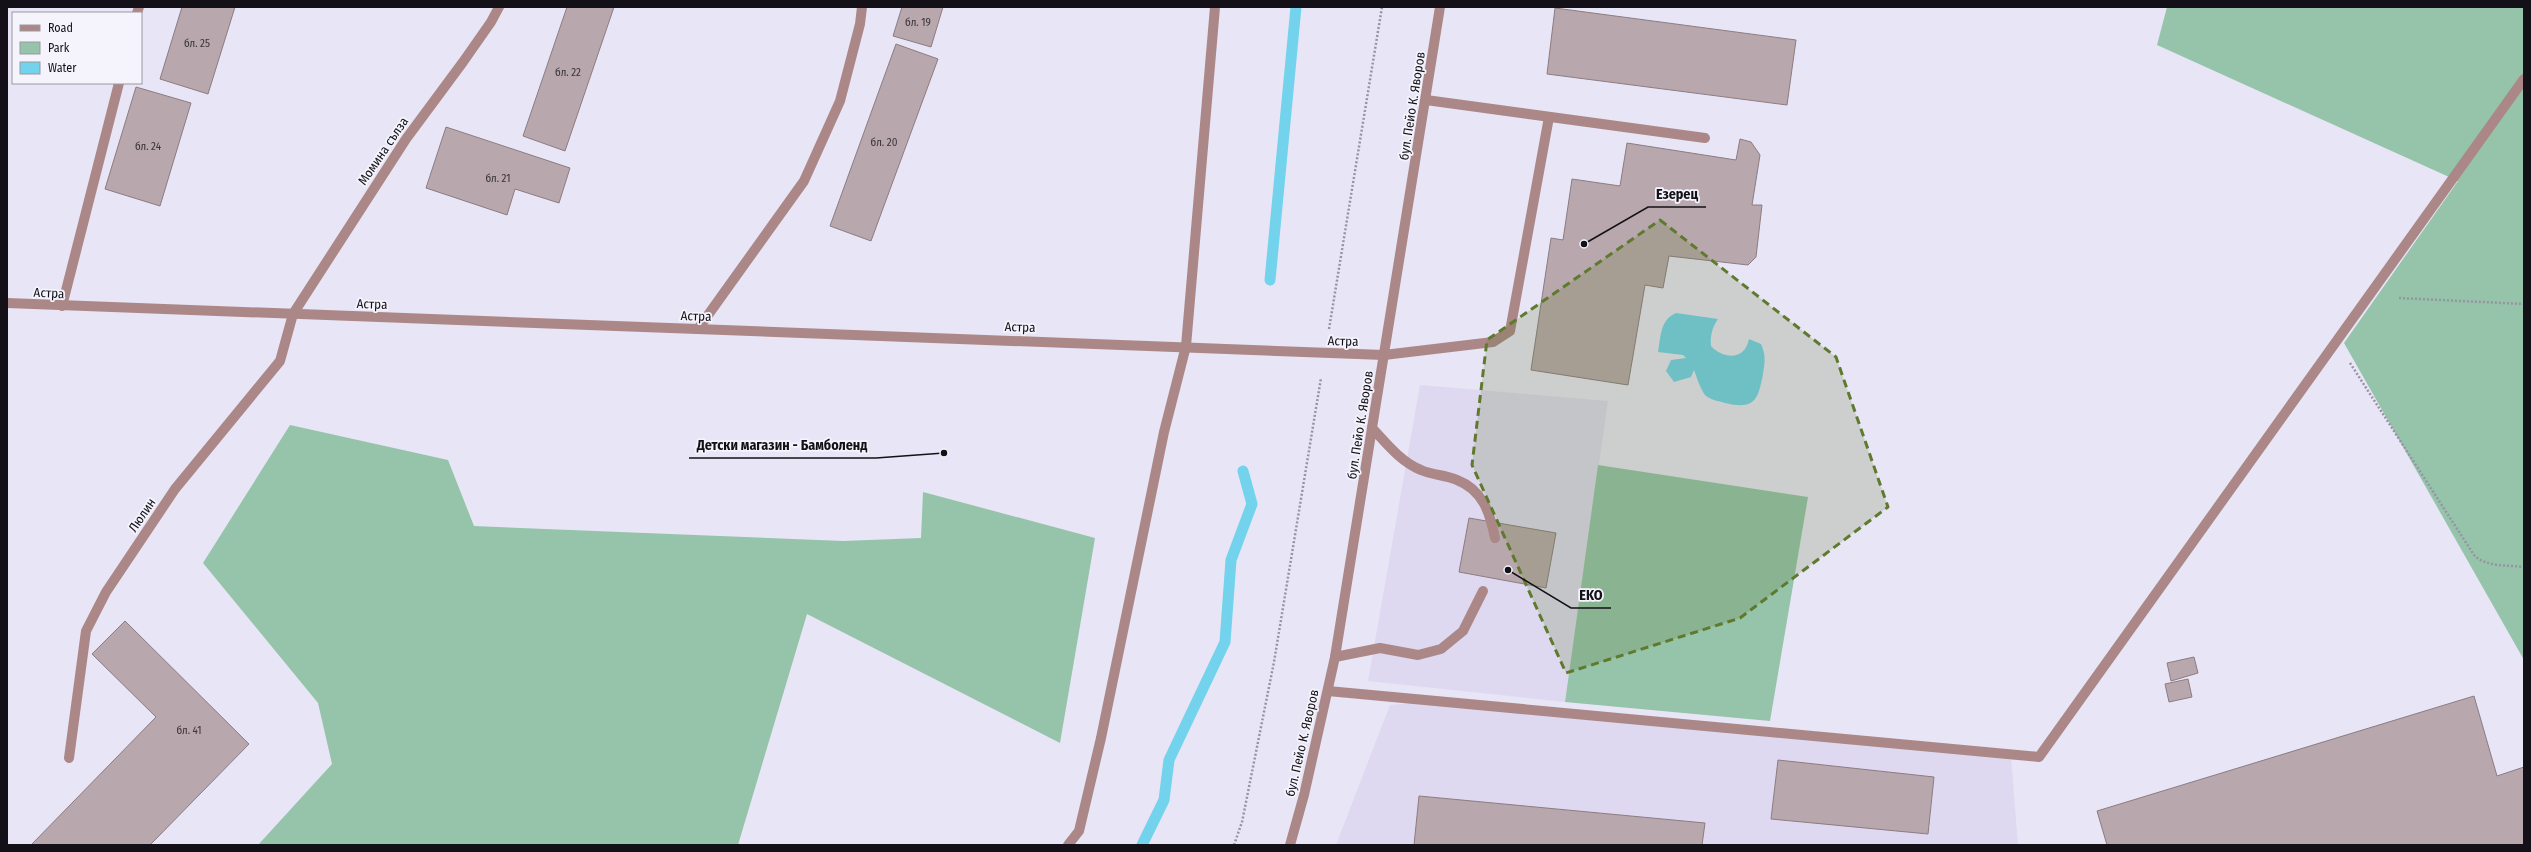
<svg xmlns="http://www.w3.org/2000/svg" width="2531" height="852" font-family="'Fira Sans Condensed',sans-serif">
<rect width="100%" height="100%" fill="#e8e5f6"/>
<!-- built -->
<g fill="#ded9f0">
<path d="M1420,385L1608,401L1565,702L1368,681Z"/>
<path d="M1432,701L2011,758L2018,845H1336L1390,705Z"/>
</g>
<!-- green -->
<g fill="#95c4aa">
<path d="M2167,7H2524V660L2344,343L2458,181L2157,45Z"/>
<path d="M290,425L448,460L474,526L843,541L921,538L923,492L1095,538L1060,743L807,614L738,845H258L332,764L318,703L203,563Z"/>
<path d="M1598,465L1808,497L1770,721L1565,702Z"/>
</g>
<!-- water -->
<path fill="#73d3ec" d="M1676,313L1718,319C1712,328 1710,336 1711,346C1723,359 1745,361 1749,339L1761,344C1766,355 1765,362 1763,374C1758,400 1755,410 1725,403C1719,401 1710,400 1705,395C1700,388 1697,378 1694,370L1691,377L1674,382L1666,371L1671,360L1686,358L1683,355L1658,352C1661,336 1660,320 1676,313Z"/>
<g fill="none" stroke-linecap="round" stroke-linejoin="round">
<!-- stream -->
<g stroke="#73d3ec" stroke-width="11">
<path d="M1270,280L1296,7"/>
<path d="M1142,845L1164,800L1169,760L1225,642L1231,560L1252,504L1243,471"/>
</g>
</g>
<!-- building -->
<g fill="#b8a7ad" stroke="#8c7c82">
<path d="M182,7H235L208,94L160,79Z"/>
<path d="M567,7H614L565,151L523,136Z"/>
<path d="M902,7H943L931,47L893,36Z"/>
<path d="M1555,8L1796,40L1787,105L1547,74Z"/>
<path d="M896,44L938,59L871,241L830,226Z"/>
<path d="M136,87L191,103L160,206L105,189Z"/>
<path d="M446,127L570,168L559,203L515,189L507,215L426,188Z"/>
<path d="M1740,139L1751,142L1760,155L1752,205H1762L1756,257L1748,265L1669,256L1663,288L1645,285L1628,385L1531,370L1551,238L1563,240L1572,179L1620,186L1627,143L1736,160Z"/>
<path d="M1469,518L1556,533L1546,588L1459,572Z"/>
<path d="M125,621L249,744L150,845H31L156,717L92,654Z"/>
<path d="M2194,657L2198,673L2171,681L2167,663Z"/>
<path d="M2188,679L2192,697L2169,702L2165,684Z"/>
<path d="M2474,696L2497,776L2524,767V845H2107L2097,811Z"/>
<path d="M1778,760L1934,777L1928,834L1771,819Z"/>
<path d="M1419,796L1705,823L1702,845H1414Z"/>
</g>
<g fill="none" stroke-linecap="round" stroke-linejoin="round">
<!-- path -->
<g stroke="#9794a1" stroke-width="2.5" stroke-dasharray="2 2" stroke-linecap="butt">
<path d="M2399,298L2524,304"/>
<path d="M1329,329L1382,7"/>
<path d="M2350,363L2474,555C2485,567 2508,565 2524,567"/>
<path d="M1234,845L1242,822L1274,662L1321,378"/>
</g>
<!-- service -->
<g stroke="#ab8887" stroke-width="10">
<path d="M1426,100L1705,138"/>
<path d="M1384,355L1493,342L1510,331L1549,117"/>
<path d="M1372,428C1387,444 1401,462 1421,470C1432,475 1446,475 1457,480C1483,490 1490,513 1495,538"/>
<path d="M1335,657L1380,648L1418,655L1441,649L1463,631L1483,591"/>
<path d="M1328,691L2039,757L2524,79"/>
</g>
<!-- minor -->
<g stroke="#ab8887" stroke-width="10">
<path d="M137,13L139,7"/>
<path d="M62,306L119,83"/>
<path d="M698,329L804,181L840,101L860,24L862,7"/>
<path d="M69,758L86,631L106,592L175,489L280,361L293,314L406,139L463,62L491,22L499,7"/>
<path d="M1068,845L1079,831L1101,738L1164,432L1186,346L1215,7"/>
</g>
<!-- tertiary -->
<g stroke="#ab8887" stroke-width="10">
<path d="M7,303L1384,355"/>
<path d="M1290,845L1304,795L1335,657L1440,7"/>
</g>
</g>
<!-- marked area -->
<path fill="#5f7a2d" fill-opacity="0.2" stroke="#5f7a2d" stroke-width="3" stroke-dasharray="8 5" stroke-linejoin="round" d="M1660,220L1836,357L1888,507L1740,618L1566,673L1472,465L1487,340Z"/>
<g text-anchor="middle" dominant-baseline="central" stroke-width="3.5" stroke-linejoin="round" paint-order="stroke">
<!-- number labels -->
<g font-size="11" fill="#3c363c">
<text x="918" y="22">бл. 19</text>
<text x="197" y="43">бл. 25</text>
<text x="568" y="72">бл. 22</text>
<text x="884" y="142">бл. 20</text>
<text x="148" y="146">бл. 24</text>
<text x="498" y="178">бл. 21</text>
<text x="189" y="730">бл. 41</text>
</g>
<!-- street labels -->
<g font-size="13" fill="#131117" stroke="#f5f4fd">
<text transform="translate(1412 106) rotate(-81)">бул. Пейо К. Яворов</text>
<text transform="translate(383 151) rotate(-56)">Момина сълза</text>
<text transform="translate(49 293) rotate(3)">Астра</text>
<text transform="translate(372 304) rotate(2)">Астра</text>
<text transform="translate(696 316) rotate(2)">Астра</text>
<text transform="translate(1020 327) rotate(2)">Астра</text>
<text transform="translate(1343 341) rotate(2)">Астра</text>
<text transform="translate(1360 425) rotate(-81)">бул. Пейо К. Яворов</text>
<text transform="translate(142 515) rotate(-56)">Люлин</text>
<text transform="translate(1302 743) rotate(-77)">бул. Пейо К. Яворов</text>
</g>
</g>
<!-- callouts -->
<path fill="none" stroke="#131117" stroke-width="1.5" d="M1584 244L1648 207H1706M944 453L876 458H689M1508 570L1571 608H1611"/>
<g fill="#131117" stroke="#f5f4fd" stroke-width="1.5">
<circle cx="1584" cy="244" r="4"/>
<circle cx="944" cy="453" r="4"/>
<circle cx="1508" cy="570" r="4"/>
</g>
<g font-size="14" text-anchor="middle" font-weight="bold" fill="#131117" stroke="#f5f4fd" stroke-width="3.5" stroke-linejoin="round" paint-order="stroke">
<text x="1677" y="199">Езерец</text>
<text x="782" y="450">Детски магазин - Бамболенд</text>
<text x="1591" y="600">EKO</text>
</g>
<!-- border -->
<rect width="2531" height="852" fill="none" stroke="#131117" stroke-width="16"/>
<!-- legend -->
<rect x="12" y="12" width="130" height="72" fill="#f5f4fd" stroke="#9b99a1"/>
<rect x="20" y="25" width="20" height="6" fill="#ab8887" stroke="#9b99a1"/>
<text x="48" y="32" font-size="12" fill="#131117">Road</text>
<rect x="20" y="42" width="20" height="12" fill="#95c4aa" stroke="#9b99a1"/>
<text x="48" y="52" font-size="12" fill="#131117">Park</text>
<rect x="20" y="62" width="20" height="12" fill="#73d3ec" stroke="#9b99a1"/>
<text x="48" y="72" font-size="12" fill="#131117">Water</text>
</svg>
